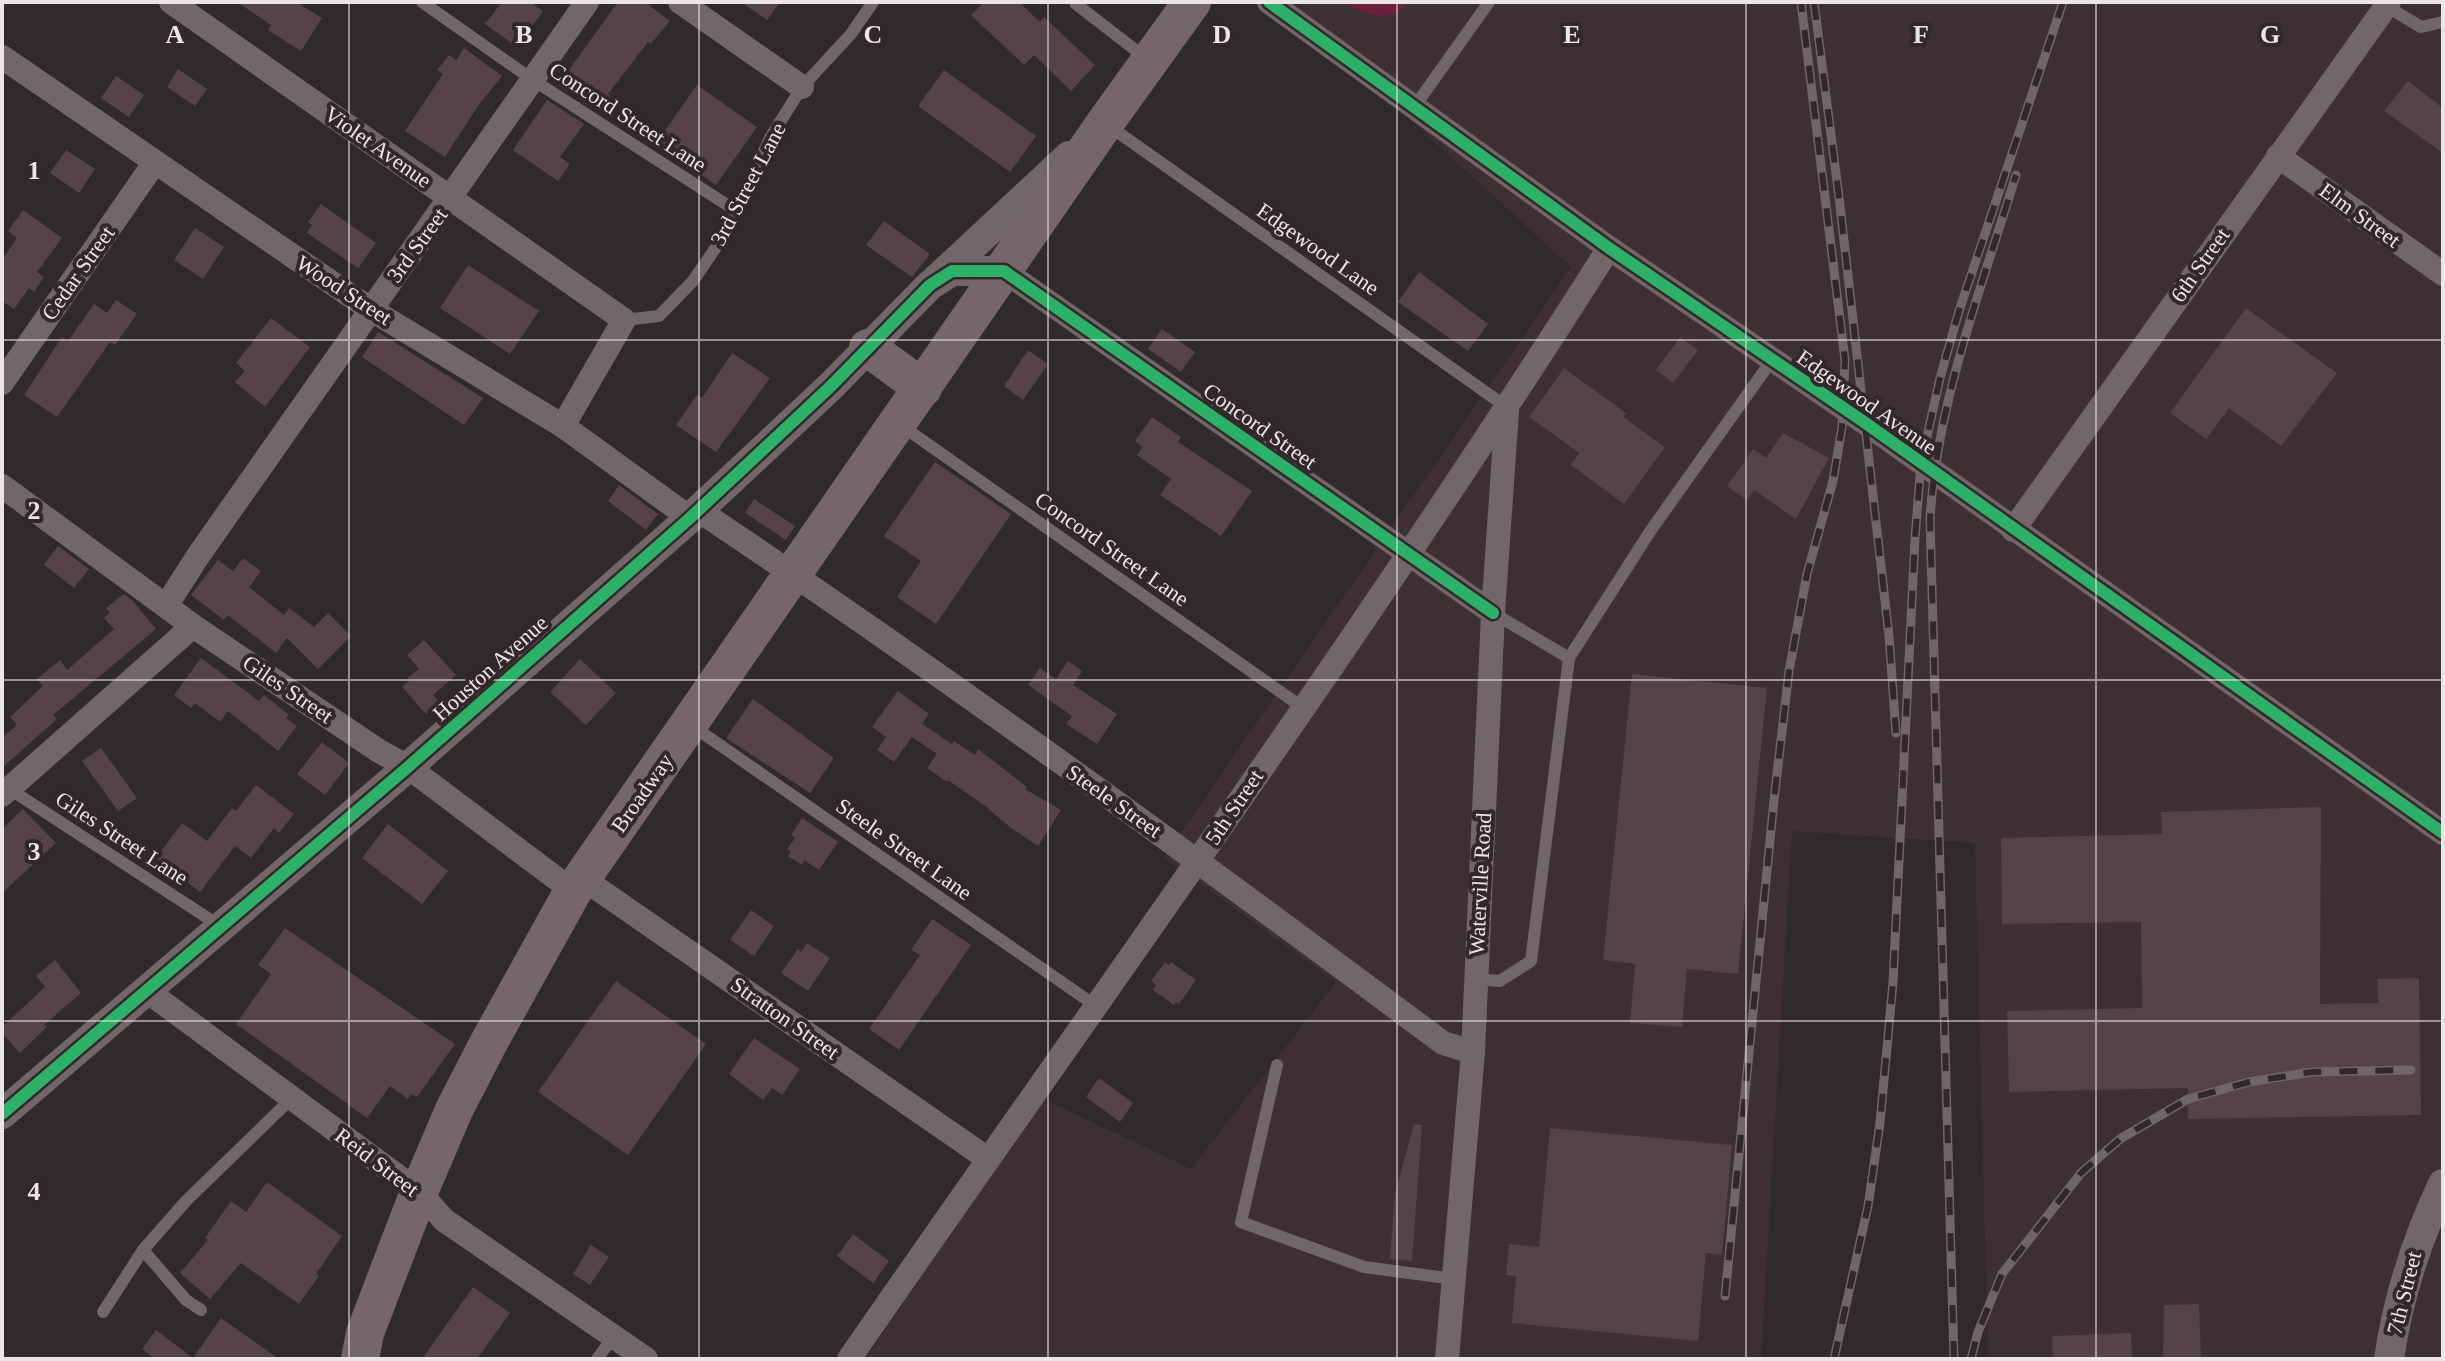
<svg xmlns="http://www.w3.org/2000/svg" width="2445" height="1361" font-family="Georgia,serif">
<rect width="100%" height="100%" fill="#302a2c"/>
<!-- built -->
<path fill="#3e2f33" d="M1274,2H2443V1359H1988L1975,843L1792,831L1761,1359H865L1044,1099L1191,1169L1336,982L1164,857L1571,267L1358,72Z"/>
<!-- green -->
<path fill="#6b213d" d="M1344,2H1410C1389,24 1368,16 1344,2Z"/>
<!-- building -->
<g fill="#564249">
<path d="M237,2H296L322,18L301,51L268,30L271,25Z"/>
<path d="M502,2H530L543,11L517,47L485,24Z"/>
<path d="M618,2H645L670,21L651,44L648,42L608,94L611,96L602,109L597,106L595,109L558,85Z"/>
<path d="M741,2H780L767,20Z"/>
<path d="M984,2H1019L1040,22L1044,17L1095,65L1071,91L1034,55L1024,65L971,15Z"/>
<path d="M464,48L502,76L478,106L445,157L405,131L443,74L437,70L449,55L456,60Z"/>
<path d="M178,69L207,89L195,106L167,87Z"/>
<path d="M944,70L1036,136L1010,172L918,106Z"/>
<path d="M116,76L144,95L129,117L101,98Z"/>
<path d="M2408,81L2443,108V153L2384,111Z"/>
<path d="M697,85L757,127L716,185L656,143Z"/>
<path d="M547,100L584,124L560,157L570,164L558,181L513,150Z"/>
<path d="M66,150L95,169L79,193L50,173Z"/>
<path d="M321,204L376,243L358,268L307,233L312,225L308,222Z"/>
<path d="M23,210L62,238L37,272L44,277L34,292L29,288L14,309L2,301V260L17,238L8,231Z"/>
<path d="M884,221L930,254L912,277L866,245Z"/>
<path d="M195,228L224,247L203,279L174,260Z"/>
<path d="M468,265L539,311L510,354L440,308Z"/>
<path d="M1419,272L1488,324L1468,351L1398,302Z"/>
<path d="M116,300L137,314L115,345L110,342L57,417L24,395L62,337L68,341L94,304L107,313Z"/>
<path d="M2246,308L2337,373L2281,446L2229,408L2206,439L2170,413Z"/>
<path d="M271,318L310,347L265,407L235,382L245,371L236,363Z"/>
<path d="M1162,329L1195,352L1181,372L1148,349Z"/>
<path d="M378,332L483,398L464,425L362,357Z"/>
<path d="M1680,337L1698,350L1673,383L1656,370Z"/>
<path d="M1028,350L1048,364L1023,400L1004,386Z"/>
<path d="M732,353L770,378L716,452L676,425L697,395L702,398Z"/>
<path d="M1564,368L1626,413L1623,417L1665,447L1624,504L1571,465L1579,453L1529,417Z"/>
<path d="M1152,417L1181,437L1178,442L1252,491L1221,536L1160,495L1171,479L1137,455L1143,447L1135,441Z"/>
<path d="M1783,433L1829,458L1796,519L1754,490L1747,500L1727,486L1753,449L1766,458Z"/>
<path d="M935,462L1011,514L936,624L897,597L921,561L884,536Z"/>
<path d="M619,485L658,514L646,530L608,501Z"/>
<path d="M754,499L795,526L786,540L745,513Z"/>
<path d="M58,546L89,569L74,588L44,565Z"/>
<path d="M243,558L261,571L249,587L284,615L289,608L314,627L328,613L351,636L318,669L287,638L276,653L228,615L224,620L191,595L218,560L233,571Z"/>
<path d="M124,594L132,600L156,629L53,715L57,719L2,768V738L17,725L10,717L43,686L37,679L60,660L67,670L114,629L104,618L110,613L106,608Z"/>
<path d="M424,640L456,675L433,695L439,702L426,714L402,687L410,680L408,678L419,669L407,655Z"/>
<path d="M201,658L259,701L264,695L289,715L286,718L297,726L278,751L228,711L220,722L195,703L191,708L174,695Z"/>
<path d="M580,659L616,693L586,725L550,692Z"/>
<path d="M1068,661L1082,671L1073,685L1117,714L1097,744L1066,724L1072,716L1028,685L1040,668L1056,679Z"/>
<path d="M1632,674L1767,688L1738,974L1687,969L1682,1027L1630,1023L1635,964L1603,960Z"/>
<path d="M898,691L929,714L922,724L952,744L954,741L975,755L978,749L1027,787L1025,789L1061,810L1038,846L1011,828L985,806L948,780L947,782L927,768L937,754L912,737L894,762L877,750L886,737L872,727Z"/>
<path d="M753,699L834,758L810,793L726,738Z"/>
<path d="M322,742L349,763L325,795L297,774Z"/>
<path d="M101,748L137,798L118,811L82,761Z"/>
<path d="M256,785L294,814L279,833L274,828L251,858L235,846L200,892L156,858L182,823L207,841L232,808L236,811Z"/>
<path d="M2321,807L2320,1004L2378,1003L2377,979L2419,978L2421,1115L2188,1119V1088L2009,1092L2007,1011L2142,1008L2141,922L2002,924L2001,838L2162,834L2161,812Z"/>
<path d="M23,809L56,843L2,893V829Z"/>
<path d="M802,818L838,842L819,870L804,860L802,865L788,856L791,852L787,849L795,838L791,835Z"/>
<path d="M388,824L448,871L422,904L362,858Z"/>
<path d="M751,910L774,926L754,956L730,940Z"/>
<path d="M932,919L971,945L899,1050L869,1029L920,955L911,950Z"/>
<path d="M285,928L455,1044L417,1097L411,1094L408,1099L390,1086L367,1118L236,1024L271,974L258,965Z"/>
<path d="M807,943L830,958L808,991L781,973L798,949L801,952Z"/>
<path d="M55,960L81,993L44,1025L47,1027L20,1053L2,1033V1027L45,987L36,976Z"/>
<path d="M1165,962L1169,965L1171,962L1196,980L1179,1004L1176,1002L1174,1005L1153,990L1156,985L1151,981Z"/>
<path d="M616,981L706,1044L628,1155L538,1092Z"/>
<path d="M754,1038L800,1069L782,1095L772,1088L763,1100L729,1074Z"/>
<path d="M1099,1078L1133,1103L1120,1122L1086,1097Z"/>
<path d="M1414,1124L1422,1125L1412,1261L1390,1259L1395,1193Z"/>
<path d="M1550,1128L1732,1145L1722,1255L1706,1253L1698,1341L1512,1323L1516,1276L1506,1275L1509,1244L1539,1247Z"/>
<path d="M267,1182L342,1236L316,1274L319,1276L299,1304L241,1263L210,1299L180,1273L208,1240L205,1238L231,1201L246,1212Z"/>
<path d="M853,1234L889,1261L873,1283L837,1256Z"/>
<path d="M591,1245L609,1257L590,1285L573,1274Z"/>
<path d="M473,1287L510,1313L477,1359H422Z"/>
<path d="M2199,1304L2201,1359H2163L2164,1305Z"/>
<path d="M221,1318L279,1359H155L142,1349L156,1330L193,1358Z"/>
<path d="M2131,1333L2132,1359H2053L2052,1336Z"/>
</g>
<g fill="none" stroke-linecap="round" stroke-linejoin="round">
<!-- service -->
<g stroke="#726669" stroke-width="12">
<path d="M422,2L533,80L735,210"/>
<path d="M1077,2L1076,4L1147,59"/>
<path d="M2386,6L2421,27L2443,22"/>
<path d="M1415,106L1489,2"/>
<path d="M1109,126L1508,408"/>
<path d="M624,320L659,316L693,281L725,234L770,138L802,87L851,34L873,2"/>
<path d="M902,426L1302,707"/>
<path d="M1569,658L1651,530L1772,360"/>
<path d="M691,725L1096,1006"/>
<path d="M8,788L220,926"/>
<path d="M1476,979L1500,981L1531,961L1569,658L1493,613"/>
<path d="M1277,1065L1241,1222L1364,1267L1454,1279"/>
<path d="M143,1250L186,1300L201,1310"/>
<path d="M103,1312L143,1250L186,1201L291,1099"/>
<path d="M597,1359L614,1336"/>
</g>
<!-- minor -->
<g stroke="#726669" stroke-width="24">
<path d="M171,2L624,320L563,426"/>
<path d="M680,2L802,87"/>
<path d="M1269,2L1609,248L1864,422L2443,833"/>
<path d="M2,57L370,309L563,426L690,518"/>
<path d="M2278,156L2443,274"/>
<path d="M1004,271L1493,613"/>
<path d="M2,383L155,162"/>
<path d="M2,486L193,626L379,751L408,767L573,891"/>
<path d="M698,510C952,680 1199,861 1443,1043L1473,1052"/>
<path d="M2013,530L2389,2"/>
<path d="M166,606L198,556L587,2"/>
<path d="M2,795L193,626"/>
<path d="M582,878L988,1159"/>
<path d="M147,991L419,1192L444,1220L646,1359"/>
<path d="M849,1359C1105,990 1369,627 1609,248"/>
<path d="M1447,1359L1473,1052L1493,613L1507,411"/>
</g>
<!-- tertiary -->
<g stroke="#726669" stroke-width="30">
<path d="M937,279L1069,156"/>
<path d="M2,1114L408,767L690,518L831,386L930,285L952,271H1004"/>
<path d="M2389,1359C2398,1297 2416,1241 2443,1184"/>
</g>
<!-- primary -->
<g stroke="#746669" stroke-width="38">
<path d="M868,348L923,388"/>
<path d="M360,1359L365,1333L419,1192L454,1110L489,1042L573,891L1105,123L1192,2"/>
</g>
<defs>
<g id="rail">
<path d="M1814,2L1839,197L1889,636L1896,733"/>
<path d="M1725,1296L1774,800L1789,671L1807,574L1833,481L1842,427L1845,360L1801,2"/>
<path d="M1834,1359L1868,1206L1880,1123L1893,982L1915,538L1921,464L1940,378L1959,311L2063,2"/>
<path d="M1954,1359L1930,519C1937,401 1982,287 2016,175"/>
<path d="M1971,1359L1978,1332L2002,1274L2081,1173L2120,1139L2188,1099L2249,1082L2312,1072L2411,1070"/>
</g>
</defs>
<!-- rail casing -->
<use href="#rail" stroke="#706669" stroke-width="9"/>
<!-- rail -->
<use href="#rail" stroke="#32282b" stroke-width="6" stroke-dasharray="18" stroke-linecap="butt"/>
<defs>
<g id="cycleway">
<path d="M1269,2L1609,248L1864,422L2443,833"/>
<path d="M2,1114L408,767L690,518L831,386L930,285L952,271H1004L1493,613"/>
</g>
</defs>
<!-- cycleway casing -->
<use href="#cycleway" stroke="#32282b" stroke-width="17"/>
<!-- cycleway -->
<use href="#cycleway" stroke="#2db169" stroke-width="12"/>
</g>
<!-- grid -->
<path fill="none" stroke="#ece5e7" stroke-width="2" stroke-opacity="0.55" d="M349,2V1359M699,2V1359M1048,2V1359M1397,2V1359M1746,2V1359M2096,2V1359M2,340H2443M2,680H2443M2,1021H2443"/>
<g text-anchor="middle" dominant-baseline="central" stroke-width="8" stroke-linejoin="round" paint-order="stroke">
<!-- street labels -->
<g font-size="22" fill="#ece5e7" stroke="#32282b">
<text transform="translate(628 117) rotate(33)">Concord Street Lane</text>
<text transform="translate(378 147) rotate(35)">Violet Avenue</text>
<text transform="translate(748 184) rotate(-62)">3rd Street Lane</text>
<text transform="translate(2360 215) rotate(36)">Elm Street</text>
<text transform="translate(417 245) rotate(-54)">3rd Street</text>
<text transform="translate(1318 249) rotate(35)">Edgewood Lane</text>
<text transform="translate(2200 265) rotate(-55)">6th Street</text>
<text transform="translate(78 273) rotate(-55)">Cedar Street</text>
<text transform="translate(344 290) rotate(33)">Wood Street</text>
<text transform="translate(1867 402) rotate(35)">Edgewood Avenue</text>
<text transform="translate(1260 426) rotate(35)">Concord Street</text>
<text transform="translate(1112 549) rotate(35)">Concord Street Lane</text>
<text transform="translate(490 668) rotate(-42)">Houston Avenue</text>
<text transform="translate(288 689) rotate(34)">Giles Street</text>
<text transform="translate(642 793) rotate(-55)">Broadway</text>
<text transform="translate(1114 801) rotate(35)">Steele Street</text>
<text transform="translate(1234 807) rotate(-56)">5th Street</text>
<text transform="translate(122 838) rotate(33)">Giles Street Lane</text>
<text transform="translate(904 849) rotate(35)">Steele Street Lane</text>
<text transform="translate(1480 884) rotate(-87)">Waterville Road</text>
<text transform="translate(785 1018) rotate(35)">Stratton Street</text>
<text transform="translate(377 1162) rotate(37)">Reid Street</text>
<text transform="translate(2404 1293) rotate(-76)">7th Street</text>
</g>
</g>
<g font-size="26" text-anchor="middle" font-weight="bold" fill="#ece5e7" stroke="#32282b" stroke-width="8" stroke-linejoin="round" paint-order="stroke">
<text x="175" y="43">A</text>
<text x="524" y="43">B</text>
<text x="873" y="43">C</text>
<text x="1222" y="43">D</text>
<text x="1572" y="43">E</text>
<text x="1921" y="43">F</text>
<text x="2270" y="43">G</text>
<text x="34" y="179">1</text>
<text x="34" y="519">2</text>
<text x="34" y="860">3</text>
<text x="34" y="1200">4</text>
</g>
<!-- border -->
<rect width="2445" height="1361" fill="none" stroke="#ece5e7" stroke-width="8"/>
</svg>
